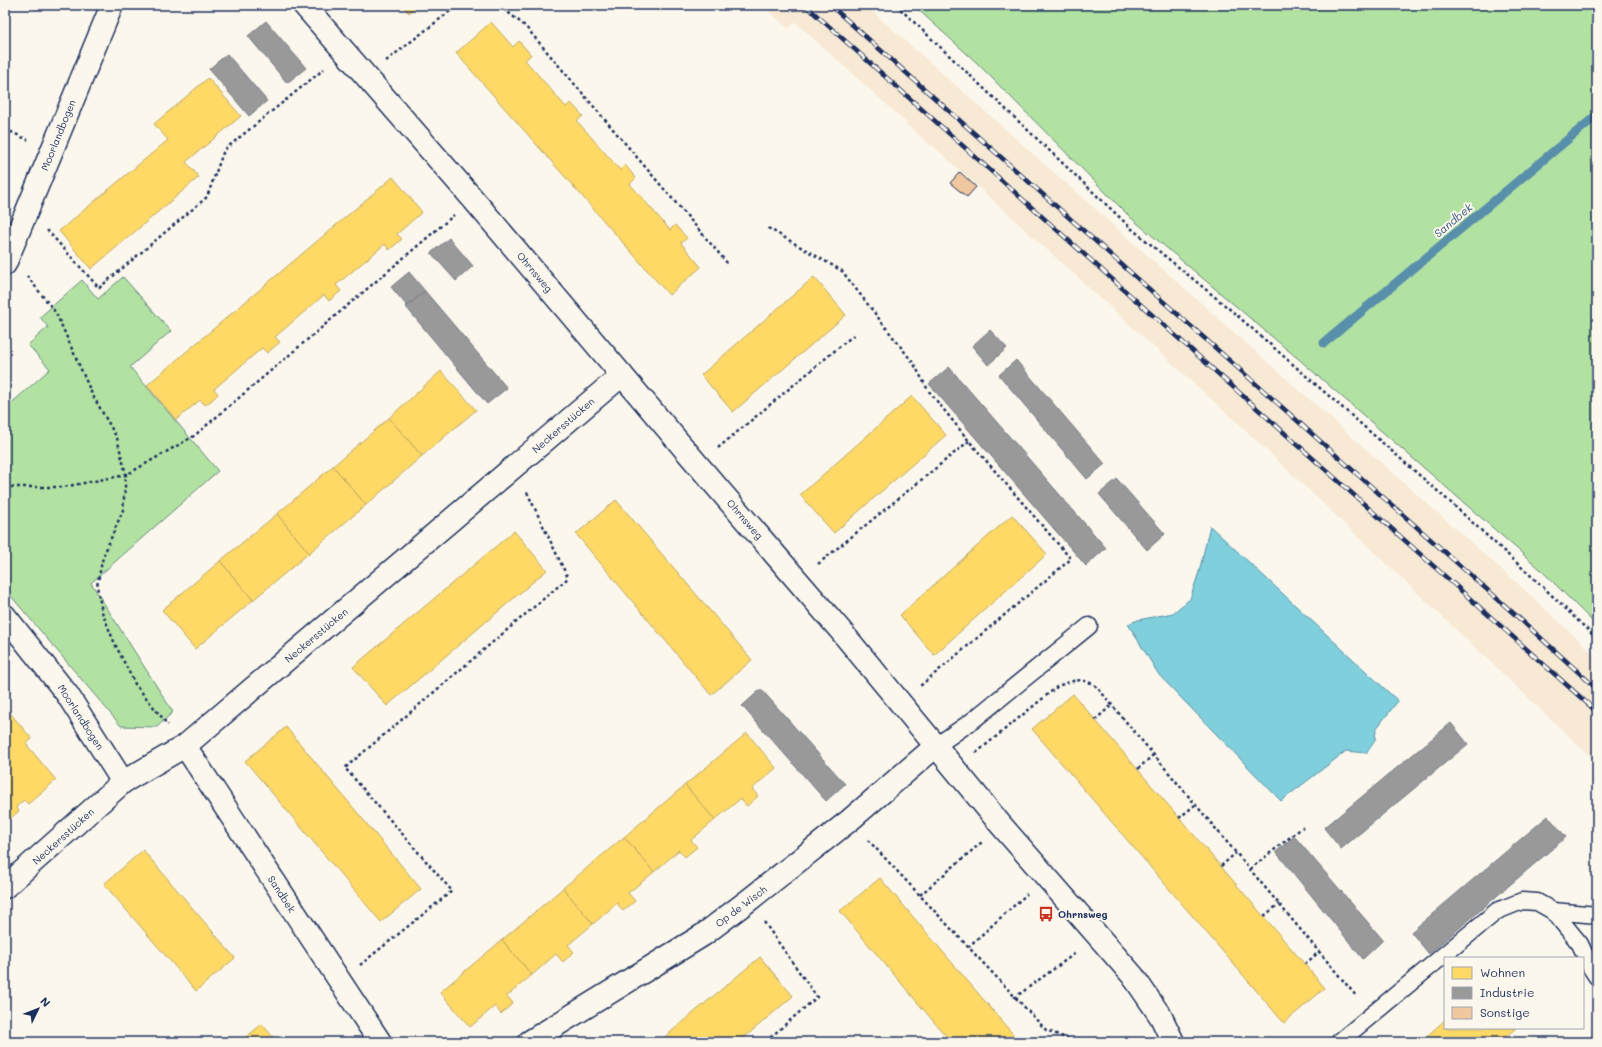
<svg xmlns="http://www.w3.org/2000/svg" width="1602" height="1047" font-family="Mali,sans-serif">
<rect width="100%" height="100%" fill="#fbf7ec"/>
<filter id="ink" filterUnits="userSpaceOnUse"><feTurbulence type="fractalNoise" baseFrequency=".025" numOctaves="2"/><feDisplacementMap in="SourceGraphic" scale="8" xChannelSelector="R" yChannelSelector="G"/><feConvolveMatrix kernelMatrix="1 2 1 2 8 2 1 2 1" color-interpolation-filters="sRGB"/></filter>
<g filter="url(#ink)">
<!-- built -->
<path fill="#f8e9d5" d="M767,5H865L1519,585L1597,657V763L1242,427L954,165L932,145L931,146L906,124L907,123L795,22L789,29L764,7Z"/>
<!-- green -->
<g fill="#b2e2a2" stroke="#668880">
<path d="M913,5H1597V626L1539,568L1302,362L1130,217L976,62Z"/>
<path d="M123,277L171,331L130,367L218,471L91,583L173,712L157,727L121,726L5,589V411L8,408L7,407L50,369L28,345L48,327L40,317L82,280L98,299Z"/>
</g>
<!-- water -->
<path fill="#80cfdd" stroke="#588faa" d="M1210,526L1398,701L1376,729L1375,741L1366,753L1346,751L1281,801L1159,675L1128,624L1138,620L1173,613L1190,599L1199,572Z"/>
<!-- homes -->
<g fill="#ffd966" stroke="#bba664">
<path d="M402,5H418L409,13Z"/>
<path d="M491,22L513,47L519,41L531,55L525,60L566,107L571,103L583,116L577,121L620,170L625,165L636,178L630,184L670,230L675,225L687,238L681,243L701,267L669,295L456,53Z"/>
<path d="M208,78L241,116L186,162L199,177L91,269L59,231L168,140L154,124Z"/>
<path d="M393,177L422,212L397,234L402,239L389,250L385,244L336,285L341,291L329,301L324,295L275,337L280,342L273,348L267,353L262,348L214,389L218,394L212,400L205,405L200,400L176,420L147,385Z"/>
<path d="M814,277L846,315L733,412L701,375Z"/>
<path d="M441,371L476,410L422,456L389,418Z"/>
<path d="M912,396L946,435L834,533L800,495Z"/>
<path d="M389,418L422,456L366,505L333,466Z"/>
<path d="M333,466L366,505L309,553L277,514Z"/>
<path d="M616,500L752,660L711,695L576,534Z"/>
<path d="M277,514L309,553L253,600L220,561Z"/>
<path d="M1012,515L1047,554L934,655L900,615Z"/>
<path d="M514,531L547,570L387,706L353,667Z"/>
<path d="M220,561L253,600L195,649L162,610Z"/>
<path d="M1073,694L1325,988L1284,1023L1032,729Z"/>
<path d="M5,707L32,739L26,744L56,780L28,804L24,800L16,807L19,811L5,823Z"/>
<path d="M286,727L421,889L381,922L245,761Z"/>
<path d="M747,733L776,768L752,789L758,796L747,806L740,799L715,820L685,785Z"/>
<path d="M685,785L715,820L691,840L697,847L685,857L679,850L654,872L624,837Z"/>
<path d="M624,837L654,872L628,893L635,901L623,911L617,903L593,924L563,888Z"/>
<path d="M143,850L235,958L196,991L104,884Z"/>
<path d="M880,878L1017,1039L1013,1042H951L840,911Z"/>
<path d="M563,888L593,924L568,945L574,952L563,962L556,954L532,975L502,940Z"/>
<path d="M502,940L532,975L507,996L513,1003L501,1014L495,1006L470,1027L440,992Z"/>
<path d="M760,957L793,996L739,1042H659Z"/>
<path d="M1445,1020V1028H1516L1500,1042H1420Z"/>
<path d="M262,1024L277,1042H240Z"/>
</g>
<!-- industry -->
<g fill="#999" stroke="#737987">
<path d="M266,21L306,68L287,83L248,36Z"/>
<path d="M227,54L267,101L249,116L209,69Z"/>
<path d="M449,238L473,266L456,281L431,253Z"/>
<path d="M409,272L425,291L407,306L391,287Z"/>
<path d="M425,291L507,388L487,404L406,307Z"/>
<path d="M990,330L1007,348L988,365L972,346Z"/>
<path d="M1016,360L1105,464L1087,479L999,375Z"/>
<path d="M949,367L1106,548L1086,566L929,384Z"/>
<path d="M1117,479L1165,534L1147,550L1099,494Z"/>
<path d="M761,689L845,784L826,801L742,706Z"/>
<path d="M1451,723L1468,744L1341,849L1324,828Z"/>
<path d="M1548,816L1566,837L1429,954L1411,932Z"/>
<path d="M1294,836L1383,940L1363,959L1276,852Z"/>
</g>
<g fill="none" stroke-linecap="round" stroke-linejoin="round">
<!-- stream -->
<path stroke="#588faa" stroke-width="9" d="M1324,343L1597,115"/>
</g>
<!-- building -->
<path fill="#f0c79f" stroke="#1b2f5e" d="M960,172L976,187L967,197L950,183Z"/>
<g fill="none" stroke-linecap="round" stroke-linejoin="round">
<defs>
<g id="service">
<path d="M936,746L972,721L1089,626"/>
<path d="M1553,911L1597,915"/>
<path d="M1339,1042L1497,911L1522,901L1537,902L1553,911L1580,944L1591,968L1597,977"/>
</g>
<g id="minor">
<path d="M304,5L473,199L698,465L841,631L1001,825L1133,976L1161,1017L1173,1042"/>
<path d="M5,264L112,5"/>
<path d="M5,616L67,694L123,782"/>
<path d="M185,746L380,1042"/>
<path d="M5,887L123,782L185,746L622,375"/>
<path d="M529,1042L703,935L749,900L850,820L936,746"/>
</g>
</defs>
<!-- service casing -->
<use href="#service" stroke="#1b2f5e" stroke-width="19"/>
<!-- minor casing -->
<use href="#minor" stroke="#1b2f5e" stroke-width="25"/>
<!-- path -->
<g stroke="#1b2f5e" stroke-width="2.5" stroke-dasharray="3 3" stroke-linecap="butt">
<path d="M499,5L525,26L728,264"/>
<path d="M896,5L1132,229L1232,311L1450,502L1541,585L1597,639"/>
<path d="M386,61L458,5"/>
<path d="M5,129L28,140"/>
<path d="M768,228L842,271L914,364L928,390L969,441L1071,559L920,686"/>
<path d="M47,230L99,288L207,197L224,150L324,69"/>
<path d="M27,276L56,313L92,394L117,438L126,475L123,510L103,557L97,586L102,612L115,644L135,684L168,725"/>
<path d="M718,448L856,333"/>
<path d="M5,487H63L126,475L194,436L454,215"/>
<path d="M818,564L969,441"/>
<path d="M1095,720L1112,705"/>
<path d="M976,753L1058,686C1074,680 1081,677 1096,686L1357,997"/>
<path d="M1138,769L1153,755"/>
<path d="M1179,818L1195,805"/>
<path d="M868,840L1046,1030L1076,1042"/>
<path d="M1221,866L1236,853"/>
<path d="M1250,869L1303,827"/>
<path d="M920,895L982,842"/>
<path d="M1264,916L1279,904"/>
<path d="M764,922L817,997L765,1042"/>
<path d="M968,947L1027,894"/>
<path d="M1305,964L1319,952"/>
<path d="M360,965L452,891L345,768L568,578L526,490"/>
<path d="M1014,998L1077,952"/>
<path d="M1529,1042L1532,1040L1534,1042"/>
</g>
<!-- service -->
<use href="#service" stroke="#fbf7ec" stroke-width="16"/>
<!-- minor -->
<use href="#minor" stroke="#fbf7ec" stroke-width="22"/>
<defs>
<g id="rail">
<path d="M805,5L1597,712"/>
<path d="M830,5L1520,619L1597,689"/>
</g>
</defs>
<!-- rail casing -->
<use href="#rail" stroke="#1b2f5e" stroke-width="4.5"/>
<!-- rail -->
<use href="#rail" stroke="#fbf7ec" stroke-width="3" stroke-dasharray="9" stroke-linecap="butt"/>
</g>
</g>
<!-- icons -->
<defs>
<symbol id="bus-bare" viewBox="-9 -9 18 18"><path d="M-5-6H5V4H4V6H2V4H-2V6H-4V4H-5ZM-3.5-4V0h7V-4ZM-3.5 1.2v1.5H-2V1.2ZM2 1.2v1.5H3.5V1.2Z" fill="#c8321e" stroke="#fbf7ec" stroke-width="2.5" paint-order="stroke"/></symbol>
</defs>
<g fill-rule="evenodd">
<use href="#bus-bare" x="1035" y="903" width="22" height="22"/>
</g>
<g text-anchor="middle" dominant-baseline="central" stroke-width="4" stroke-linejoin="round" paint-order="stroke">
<!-- street labels -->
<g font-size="10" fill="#1b2f5e" stroke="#fbf7ec">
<text transform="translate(58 135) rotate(-68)">Moorlandbogen</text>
<text transform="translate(535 272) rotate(50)">Ohrnsweg</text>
<text transform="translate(563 425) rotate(-41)">Neckersstücken</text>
<text transform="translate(745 519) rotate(49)">Ohrnsweg</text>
<text transform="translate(316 635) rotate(-40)">Neckersstücken</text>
<text transform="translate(81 717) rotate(57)">Moorlandbogen</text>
<text transform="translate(63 836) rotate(-42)">Neckersstücken</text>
<text transform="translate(282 894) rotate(57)">Sandbek</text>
<text transform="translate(741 906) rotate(-37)">Op de Wisch</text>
</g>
<!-- poi labels -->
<g font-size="10" font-weight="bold" fill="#1b2f5e" stroke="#fbf7ec" text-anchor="start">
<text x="1058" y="914">Ohrnsweg</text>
</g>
<!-- water labels -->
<g font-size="11" font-style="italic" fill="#34577e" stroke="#fbf7ec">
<text transform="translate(1453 220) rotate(-40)">Sandbek</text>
</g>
</g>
<!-- margin -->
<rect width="1602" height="1047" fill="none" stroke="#fbf7ec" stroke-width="20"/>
<rect x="10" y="10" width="1582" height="1027" fill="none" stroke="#1b2f5e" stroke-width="1.5" filter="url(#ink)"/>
<!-- legend -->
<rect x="1444" y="957" width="140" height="72" fill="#fbf7ec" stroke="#a1a7b3"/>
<rect x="1452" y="967" width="20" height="12" fill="#ffd966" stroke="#a1a7b3"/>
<text x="1480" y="977" font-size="12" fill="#1b2f5e">Wohnen</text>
<rect x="1452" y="987" width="20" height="12" fill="#999999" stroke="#a1a7b3"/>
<text x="1480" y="997" font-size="12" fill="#1b2f5e">Industrie</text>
<rect x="1452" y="1007" width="20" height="12" fill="#f0c79f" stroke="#a1a7b3"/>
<text x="1480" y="1017" font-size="12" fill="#1b2f5e">Sonstige</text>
<!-- north arrow -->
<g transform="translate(38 1009) rotate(47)" stroke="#fbf7ec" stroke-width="3" paint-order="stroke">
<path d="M0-3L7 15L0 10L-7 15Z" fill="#1b2f5e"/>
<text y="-6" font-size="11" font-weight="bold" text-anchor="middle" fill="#1b2f5e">N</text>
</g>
</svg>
